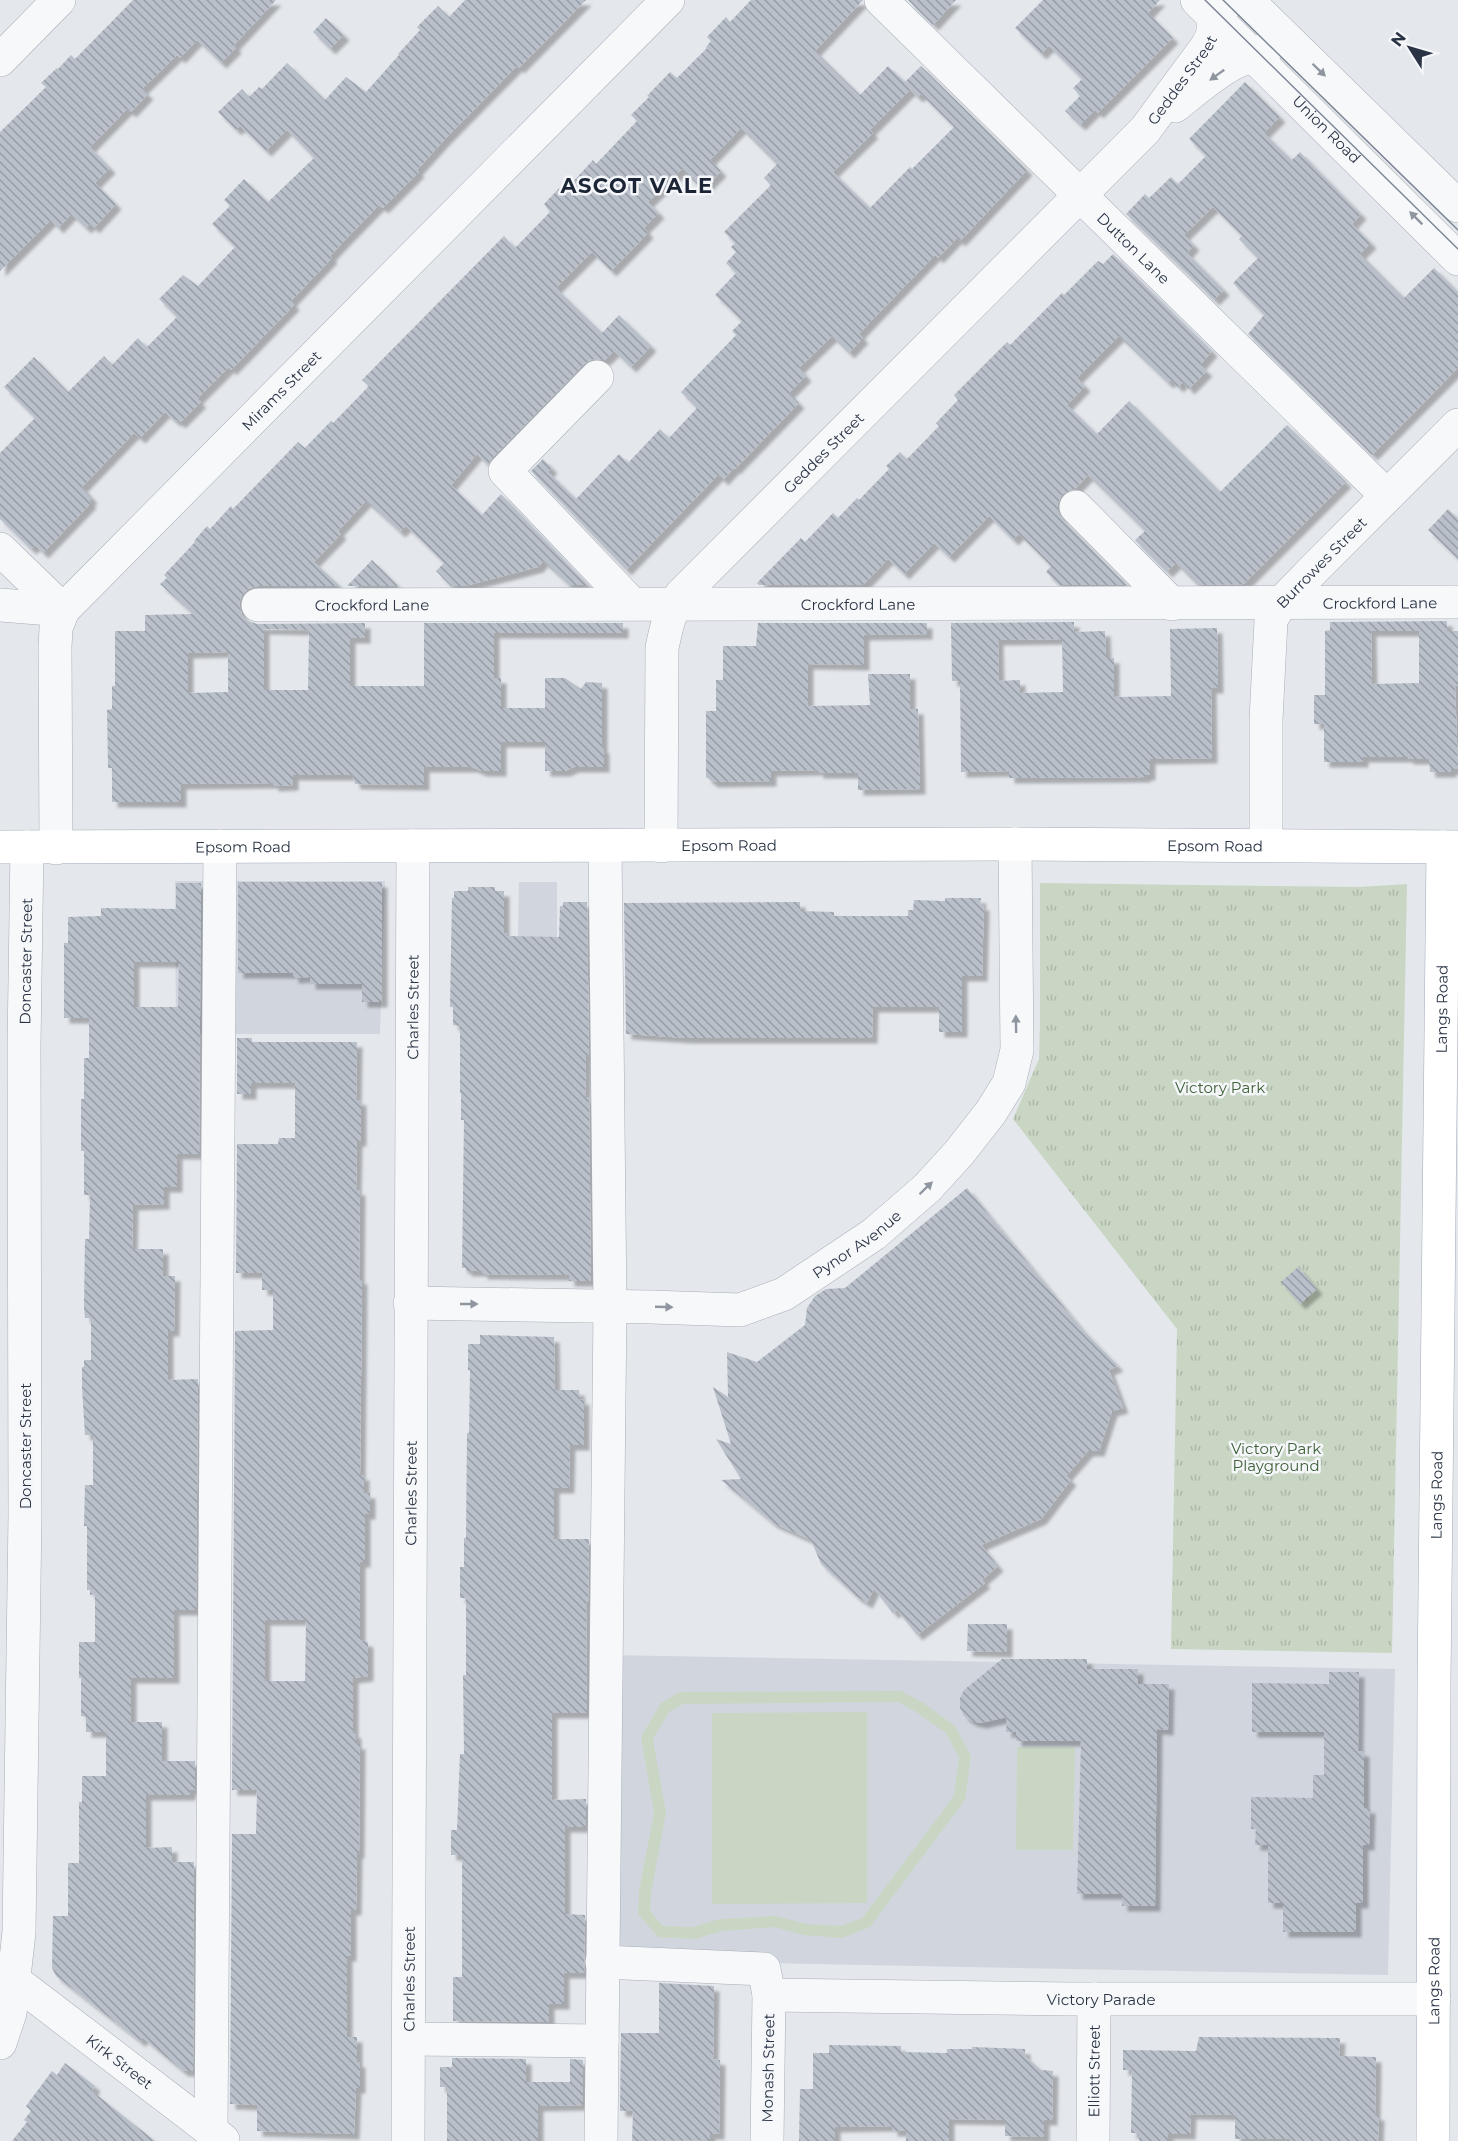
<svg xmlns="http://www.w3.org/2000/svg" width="1458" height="2141" font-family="Montserrat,sans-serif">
<defs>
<pattern id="grass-tufts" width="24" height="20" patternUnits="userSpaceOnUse" patternTransform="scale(1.5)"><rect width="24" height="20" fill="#c9d6c4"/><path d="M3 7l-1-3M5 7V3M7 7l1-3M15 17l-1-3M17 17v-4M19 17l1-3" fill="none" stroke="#adb8aa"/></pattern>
<pattern id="building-back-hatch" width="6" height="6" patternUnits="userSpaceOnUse" patternTransform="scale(1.5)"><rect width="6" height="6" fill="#bac0ca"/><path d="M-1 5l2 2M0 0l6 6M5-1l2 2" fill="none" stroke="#979da6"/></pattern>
<filter id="shadow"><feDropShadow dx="5.5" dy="5.5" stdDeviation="1.5" flood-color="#0004"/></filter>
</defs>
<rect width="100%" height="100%" fill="#e4e7ec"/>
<!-- built -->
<g fill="#d1d6de">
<path d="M175,881H385L380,1034H176Z"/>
<path d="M519,882H557V1035L516,1036Z"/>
<path d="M607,1655L1395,1669L1388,1975L601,1960Z"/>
</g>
<!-- grass -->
<path fill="url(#grass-tufts)" d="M1040,883L1360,887L1407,884L1392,1653L1171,1649L1177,1329L1013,1119L1039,1059L1040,1024Z"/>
<!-- pitch -->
<g fill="#c9d6c4" fill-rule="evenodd">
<path d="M901,1691L922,1702L955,1726L971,1756L965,1800L870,1927L842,1938L804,1935L774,1927L722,1931L695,1939L658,1937L638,1914L639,1891L654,1813L641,1737L661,1703L680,1692ZM898,1702L916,1712L946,1733L959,1758L954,1796L862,1918L841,1926L806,1924L776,1916L720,1919L693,1927L663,1926L650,1911L651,1893L666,1813L653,1739L669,1712L683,1704Z"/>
<path d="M867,1712V1903L712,1904V1713Z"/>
<path d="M1017,1747H1075L1073,1850H1016Z"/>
</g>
<!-- building -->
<g fill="url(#building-back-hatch)" fill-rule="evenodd" filter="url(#shadow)">
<path d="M133,0H276L234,45L236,48L221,63L197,40L180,58L177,55L142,89L148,94L131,112L127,109L90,147L110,168L95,183L116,204L94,228L90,224L86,228L71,214L58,228L51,220L0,271V132L46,87L41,83L57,68L58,69L71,55L75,59Z"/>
<path d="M465,0H586L519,68L517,66L445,139L417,170L419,172L383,208L379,205L344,241L330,256L332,258L291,301L294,305L231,370L229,367L197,399L201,402L180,423L177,420L175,421L165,412L140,438L134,433L82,487L92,498L89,501L91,503L43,553L35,545L31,549L0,519V453L35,418L4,387L34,357L68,392L104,356L112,365L138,338L147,347L177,317L159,299L183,275L198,286L235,247L212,224L230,206L224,200L244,179L268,202L314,158L287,130L266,151L240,126L236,130L218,112L242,89L249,97L259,87L262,89L287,63L325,100L346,77L366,92L399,55L398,54L420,30L417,27L438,6L449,17Z"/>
<path d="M751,0H863L815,51L860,95L888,66L905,82L921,66L1027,170L960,241L957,238L938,258L935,255L872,320L859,334L863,338L849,353L832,336L799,368L806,376L789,393L799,403L735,469L734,468L723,480L718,475L626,570L531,471L543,459L552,468L548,472L576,499L619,454L628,463L660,429L669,438L697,408L681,392L736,335L732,331L742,321L715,295L736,273L726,263L736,252L731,247L735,243L724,232L771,185L764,178L777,164L741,128L710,160L721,171L703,190L682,169L648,202L659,213L644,228L648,233L611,271L592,252L556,288L602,333L619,315L651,346L631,367L614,351L605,360L593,359L584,364L492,458L488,465L477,454L451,485L482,515L501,494L587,584L586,585H569L543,561L538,567L465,586H451L436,571L444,563L406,526L400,532L366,501L338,531L341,534L314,562L340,586H257L248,589L242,595L239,604L242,615L248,621L257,624L365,623V638H350V686H424V623H623V633H494V678H501V708H545V678H565L581,689L586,682L602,683V748H604V767H574L565,771H545V742H501V771H482L472,767H424V785L355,784L353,775H293V785L273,786V783L181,784V802H112V768H108L107,710L112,709V686H115V631H145V615L193,614L160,584L167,578L164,575L195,542L194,541L207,526L210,529L231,506L233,509L298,442L305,448L331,421L333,423L369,386L362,380L504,236L515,248L550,212L544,204L565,182L569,186L593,160L596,164L637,121L631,115L649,97L647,96L670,72L677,78L707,48L706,47L711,41L707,37L726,17L730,22ZM910,90L918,97L921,94L954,127L912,169L910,167L870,208L833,172L873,133L870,130ZM264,629L309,630L308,690H264ZM228,652V692L188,693V653Z"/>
<path d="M908,0H956L933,25Z"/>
<path d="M1043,0H1160L1148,13L1173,38L1098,113L1095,110L1080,125L1065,111L1080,96L1073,88L1082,79L1049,46L1041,54L1015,28Z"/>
<path d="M326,18L344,35L330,49L313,32Z"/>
<path d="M1245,82L1280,117L1264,133L1292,160L1300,152L1361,214L1352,224L1371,243L1360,254L1404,298L1434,268L1458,292V368L1372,455L1248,334L1264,315L1233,283L1258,258L1239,239L1242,236L1213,207L1184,235L1194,245L1187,253L1224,290L1214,300L1126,214L1145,194L1149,198L1171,177L1178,184L1206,156L1189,139Z"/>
<path d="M1113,254L1212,351L1200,365L1207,371L1189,389L1183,382L1178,387L1171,380L1168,383L1119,336L1077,378L1085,386L1067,405L1097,434L1129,401L1220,492L1287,425L1346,482L1244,584L1198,585L1176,563L1167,572L1135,540L1145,531L1088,475L1075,489L1062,494L1058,503V512L1063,520L1127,585H1059L1046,572L1051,566L1019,534L1013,540L989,516L949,557L934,543L904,574L888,559L863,585H759L757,583L801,538L805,542L833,513L838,518L857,498L859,500L889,469L886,466L900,452L907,459L939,426L936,423L958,400L954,395L1007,342L1010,345L1062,293L1064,295L1098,261L1103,264Z"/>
<path d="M1448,509L1458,519V559L1428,530Z"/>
<path d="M372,560L398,586H347Z"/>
<path d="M1447,621V631H1458V686H1455L1458,769H1451V772H1430L1429,759H1408V757H1363V762H1324V724H1314V695H1325V631L1330,630V622ZM1371,631H1419V683L1372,684Z"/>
<path d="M1074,622V632L1105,631L1106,658H1114V697L1171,696L1170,629L1217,628L1218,688H1211L1212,758L1150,759V775H1145V777L1009,778V771L961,772L960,681H952L951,623ZM1062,639L1063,692L1020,693V680L999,681L998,640Z"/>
<path d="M758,623H927V634L864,635V665L808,664V706L870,705L868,674H910V709H918L920,789L858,790V773H818V770L771,771V781L713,782L706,777V711H716V680H723V646H756Z"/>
<path d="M238,882H382V1002H362V984H310V977L293,978V973H238Z"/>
<path d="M176,883H201L199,1154H177V1187H164V1204L133,1205L132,1249H163V1276H175L174,1331H168V1380L198,1379L196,1610H174V1678H131V1722H162V1761H195V1790H190V1795H146V1848L172,1847V1862H194L193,2071H183L142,2037L141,2042L56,1976L52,1968L53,1916H68V1863H79V1802H82V1776H106V1732H86V1717L81,1716V1678H79V1642H95V1594L90,1595V1590H87V1526H84L85,1485H93V1435H85L82,1388V1367H84V1360H91V1318H85L84,1307L85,1239H89L90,1195H84V1151H81V1099H84V1058H89V1018H64V943H68V917L101,916V908L176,909ZM134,962H179L178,1007H134Z"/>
<path d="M468,887H495V891H504V933H507V936L559,937L560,906H563V902H587L589,1056H586L585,1097H589L591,1281H569V1275L482,1274V1271H466V1268H462L464,1120H461V1093H460V1026L453,1025V1007H450L451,951L452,898H454V891H468Z"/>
<path d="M945,898H981L980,905H984L982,976H962V1032H939V1007H873L872,1038H687L626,1034L624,903L800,902V911L834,912V916H908V910H913L914,900L945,901Z"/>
<path d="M237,1038H252V1042H357L356,1100H361V1141H357L356,1190H360L359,1279H362L360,1475H364V1493H370V1514H365V1562H360V1640L368,1642V1676L353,1678V1733H356V1744H360L359,1853H357L356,1910H351V1956H347V2037H357V2062H360V2088H356L354,2134L257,2131V2105L230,2104L232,1834H256L257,1790H232L235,1331L273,1330V1290H262V1273H236L237,1144H278L279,1138H295V1083H251V1094H237ZM265,1620H306L305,1681H265Z"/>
<path d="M967,1188L1081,1328L1118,1366L1109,1370L1123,1408L1112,1411L1099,1451H1088L1066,1476L1071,1480L1041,1519L981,1545L998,1566L982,1580L985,1583L917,1635L897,1610L893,1613L874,1589L867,1603L857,1597L821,1564L811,1540L773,1523L721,1480L741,1479L716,1439L731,1444L713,1387L728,1397L727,1352L757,1362L805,1325L807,1308L815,1296L826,1289L845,1288Z"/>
<path d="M1298,1267L1317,1289L1300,1304L1281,1282Z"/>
<path d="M480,1335L554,1337L555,1390H579L580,1400L584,1399V1445H570L569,1488H554V1539H589L588,1602H586L587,1713H552V1800L586,1799V1827H565V1914L585,1915L584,1973H564V2004H549V2022L453,2021V1977H462V1855H451V1830H457L460,1754H464L463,1675H466V1598H460V1567H464V1538H466L467,1433H469L470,1370H468V1344H480Z"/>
<path d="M968,1624H1007V1652L967,1651Z"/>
<path d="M1002,1659H1087V1669H1138V1684H1169L1168,1730L1157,1729L1155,1906H1122V1894H1077L1081,1741H1016V1732H1006L1007,1717L981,1723L972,1721L964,1716L960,1708V1698L964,1690Z"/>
<path d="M1329,1672H1359L1358,1751H1364V1808H1370L1369,1845H1363V1903H1356V1932H1283V1903H1268V1845H1255L1256,1829H1251V1797L1313,1798V1775H1324V1732H1252V1683L1329,1684Z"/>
<path d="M659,1983L714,1986L713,2059L720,2060L719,2134H710V2140L632,2141L633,2111H620L621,2033H659Z"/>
<path d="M1199,2037L1340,2038L1339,2056L1376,2057L1375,2115H1379L1378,2141H1290V2139H1235V2115L1191,2114L1190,2134H1168V2141H1139V2133H1131L1132,2070H1123V2050L1196,2051Z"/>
<path d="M829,2045L901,2046V2052L947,2053V2049H972V2047L1025,2049V2056L1041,2070L1053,2071L1052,2120H1044V2137L1005,2136V2120L949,2119V2141H906V2131H892V2126L835,2127V2141H799L800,2089H813V2053H829Z"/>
<path d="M452,2058L526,2059V2082H570V2059L583,2060V2105L538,2106V2141H447V2087H440V2067H452Z"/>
<path d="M65,2063L95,2086L92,2091L155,2141H12L27,2122L24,2120L31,2111L26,2106L52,2071L57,2075Z"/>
</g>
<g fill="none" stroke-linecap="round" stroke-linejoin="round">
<defs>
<g id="minor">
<path id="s1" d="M881,0L1387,496"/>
<path id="s2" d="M1197,0L1458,259"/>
<path d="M1247,0L1458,206"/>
<path d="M0,60L59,0"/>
<path d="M1175,106C1192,93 1234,54 1256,58L1268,47"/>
<path d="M597,377L505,471L631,603"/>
<path d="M1076,507L1172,604"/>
<path d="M0,549L63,610"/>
<path d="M0,605L63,610"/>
<path id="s3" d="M258,605C658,603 1058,605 1458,602"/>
<path id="s4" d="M1266,845V720L1271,620L1281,603L1317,566L1458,425"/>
<path id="s5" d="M661,846L662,648C666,629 669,612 681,595L1145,130L1207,46L1213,34V16L1230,0"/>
<path id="s6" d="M56,848L55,647L56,628L63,610L668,0"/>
<path id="s7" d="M410,1303L651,1307L740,1310L784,1294L874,1234L927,1188L959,1153L991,1112L1009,1083L1017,1050L1015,844"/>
<path d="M602,1962L764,1969L769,1995L767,2141"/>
<path id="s8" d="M15,1981L223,2140"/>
<path id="s9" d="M769,1995L1069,1999H1434"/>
<path d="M409,2039L602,2041"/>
<path id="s10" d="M0,2043L10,2013L19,1932L25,1515L24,1047L27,847"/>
<path d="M211,2131L220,846"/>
<path id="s11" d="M408,2141L413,846"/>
<path d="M601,2141L610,1306L605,846"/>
<path id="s12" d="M1093,2141L1094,1999"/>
</g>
<g id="major">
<path id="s13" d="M0,847L1015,844L1458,847"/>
<path id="s14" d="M1433,2141L1434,1683L1443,847"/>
</g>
</defs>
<!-- minor casing -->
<use href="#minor" stroke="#a8aeb7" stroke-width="34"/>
<!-- major casing -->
<use href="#major" stroke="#a2abb8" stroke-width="34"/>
<!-- minor -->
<use href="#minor" stroke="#f7f8fa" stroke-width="33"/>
<!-- major -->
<use href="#major" stroke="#fff" stroke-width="33"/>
<!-- tram -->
<g stroke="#7c8696" stroke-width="1.5">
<path d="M1205,0L1458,249"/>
<path d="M1223,0L1458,230"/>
</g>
</g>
<!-- one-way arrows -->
<defs><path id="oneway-solid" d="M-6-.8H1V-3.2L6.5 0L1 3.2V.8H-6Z" transform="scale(1.5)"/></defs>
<g fill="#9096a0">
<use href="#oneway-solid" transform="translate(1319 70) rotate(44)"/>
<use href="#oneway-solid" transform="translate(1217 75) rotate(144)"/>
<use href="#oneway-solid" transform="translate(1416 218) rotate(-135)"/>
<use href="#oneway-solid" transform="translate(1016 1024) rotate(-91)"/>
<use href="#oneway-solid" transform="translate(926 1188) rotate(-44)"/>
<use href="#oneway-solid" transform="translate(469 1304)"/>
<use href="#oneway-solid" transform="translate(664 1307) rotate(2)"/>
</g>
<g text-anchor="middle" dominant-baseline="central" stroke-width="5" stroke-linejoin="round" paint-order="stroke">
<!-- street labels -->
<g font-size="15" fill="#2a3445" stroke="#f4f6f9">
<text stroke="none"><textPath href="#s5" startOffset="974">Geddes Street</textPath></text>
<text stroke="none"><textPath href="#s2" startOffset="183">Union Road</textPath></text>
<text stroke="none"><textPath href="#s1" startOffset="354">Dutton Lane</textPath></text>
<text stroke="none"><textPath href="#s6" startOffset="549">Mirams Street</textPath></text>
<text stroke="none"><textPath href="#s5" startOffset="456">Geddes Street</textPath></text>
<text stroke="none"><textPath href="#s4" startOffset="302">Burrowes Street</textPath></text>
<text stroke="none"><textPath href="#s3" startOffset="1122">Crockford Lane</textPath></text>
<text stroke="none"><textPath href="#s3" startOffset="114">Crockford Lane</textPath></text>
<text stroke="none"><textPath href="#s3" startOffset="600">Crockford Lane</textPath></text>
<text stroke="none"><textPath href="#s13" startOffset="1215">Epsom Road</textPath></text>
<text stroke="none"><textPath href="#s13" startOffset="243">Epsom Road</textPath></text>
<text stroke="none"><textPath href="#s13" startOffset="729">Epsom Road</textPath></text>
<text stroke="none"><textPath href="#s10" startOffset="1084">Doncaster Street</textPath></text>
<text stroke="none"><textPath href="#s11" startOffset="1134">Charles Street</textPath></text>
<text stroke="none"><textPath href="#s14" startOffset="1132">Langs Road</textPath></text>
<text stroke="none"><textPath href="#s7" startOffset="465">Pynor Avenue</textPath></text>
<text transform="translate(25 1446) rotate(-90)">Doncaster Street</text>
<text stroke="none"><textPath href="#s11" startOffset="648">Charles Street</textPath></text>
<text stroke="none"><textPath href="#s14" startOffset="646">Langs Road</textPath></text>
<text stroke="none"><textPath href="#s11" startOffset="162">Charles Street</textPath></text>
<text stroke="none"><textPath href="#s14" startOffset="160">Langs Road</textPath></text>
<text stroke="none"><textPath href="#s9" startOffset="332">Victory Parade</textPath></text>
<text stroke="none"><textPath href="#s8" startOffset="132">Kirk Street</textPath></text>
<text transform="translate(768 2068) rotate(-89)">Monash Street</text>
<text stroke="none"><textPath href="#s12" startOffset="70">Elliott Street</textPath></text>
</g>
<!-- park labels -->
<g font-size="15" fill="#3f6137" stroke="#f4f6f9">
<text x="1220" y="1087">Victory Park</text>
<text x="1276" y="1448">Victory Park<tspan x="1276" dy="17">Playground</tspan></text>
</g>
<!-- district labels -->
<g font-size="21" font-weight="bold" letter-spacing="1.5" fill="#1c2536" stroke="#f4f6f9">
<text x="637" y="185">ASCOT VALE</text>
</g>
</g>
<!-- north arrow -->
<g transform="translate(1410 48) rotate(307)" stroke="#f4f6f9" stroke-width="4.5" paint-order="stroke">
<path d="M0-4.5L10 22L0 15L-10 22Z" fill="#2a3445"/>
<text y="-9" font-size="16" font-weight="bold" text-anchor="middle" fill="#2a3445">N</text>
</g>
</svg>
